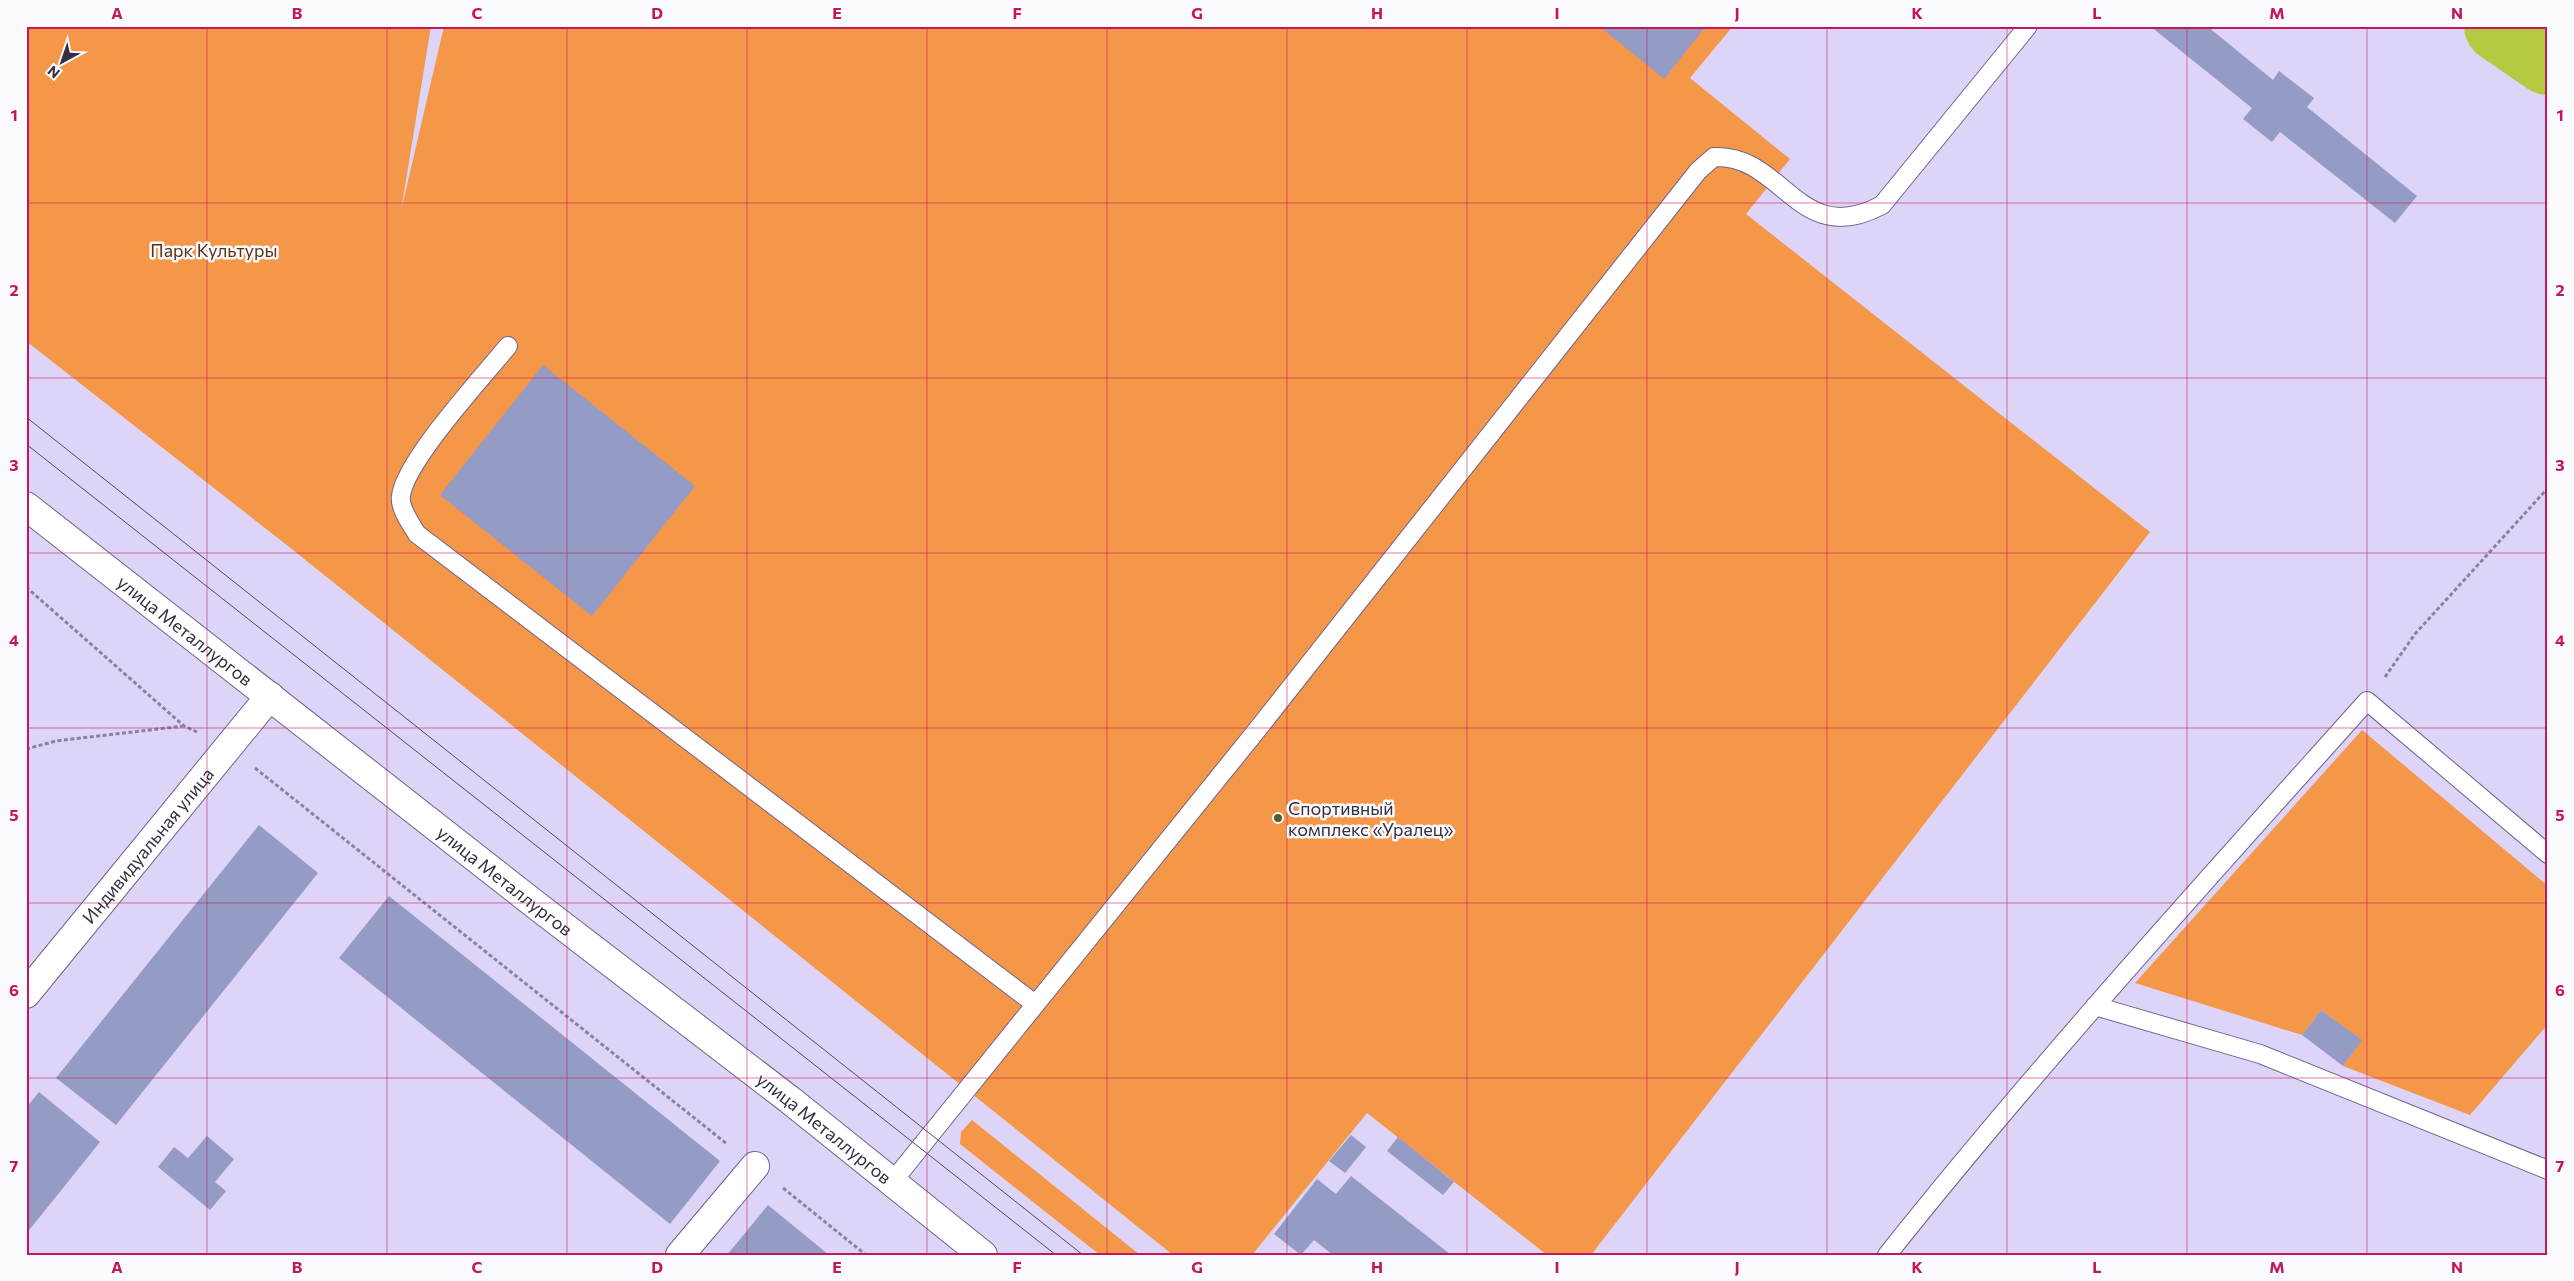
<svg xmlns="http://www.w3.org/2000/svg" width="2574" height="1281" font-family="Commissioner,sans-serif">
<rect width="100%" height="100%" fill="#ddd4f8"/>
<!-- green -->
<g fill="#f49749">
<path d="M26,26H431L401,211L444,26H1733L1690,78L1790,159L1746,214L2150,532L1591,1255H1547L1367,1113L1252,1255H1173L288,546L26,341Z"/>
<path d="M2362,730L2548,886V1024L2470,1115L2343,1066L2361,1040L2321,1010L2302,1035L2135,983Z"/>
<path d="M972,1120L1140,1255H1100L960,1144L961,1132Z"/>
</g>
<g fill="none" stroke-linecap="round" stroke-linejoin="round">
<!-- river -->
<path stroke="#b5ca41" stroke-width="72" d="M2500,26L2548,59"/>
</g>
<!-- building -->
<g fill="#949bc5">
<path d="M1599,26H1706L1664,79Z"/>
<path d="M2150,26H2207L2273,80L2279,71L2314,98L2307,107L2417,196L2395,223L2280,132L2272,142L2243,119L2252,108Z"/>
<path d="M543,365L695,486L592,616L440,495Z"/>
<path d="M259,825L318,873L116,1125L56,1078Z"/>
<path d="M389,896L720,1161L670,1224L339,958Z"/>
<path d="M2321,1010L2362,1040L2343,1066L2302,1035Z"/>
<path d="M39,1092L100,1142L26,1234V1108Z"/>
<path d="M1351,1135L1366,1147L1345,1173L1329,1161Z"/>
<path d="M207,1136L234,1159L215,1182L226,1191L210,1210L158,1167L174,1147L188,1158Z"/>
<path d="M1398,1137L1454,1182L1443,1195L1387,1151Z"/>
<path d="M1351,1176L1451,1255H1333L1314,1240L1301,1255L1274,1234L1317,1179L1336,1194Z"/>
<path d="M768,1205L829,1255H727Z"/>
</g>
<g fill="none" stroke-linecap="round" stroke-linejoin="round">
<defs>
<g id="service">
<path d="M508,346C483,377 405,461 401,496C399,508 411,524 417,534L1035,1004"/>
<path d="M2095,1006L2260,1054L2548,1170"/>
<path d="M893,1181L1261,725L1698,171L1714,157C1784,154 1798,250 1882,205L2028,26"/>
<path d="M1887,1255C2039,1064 2204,883 2367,701L2548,854"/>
</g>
<g id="minor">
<path id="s1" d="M26,994L270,696"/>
<path d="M680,1255L755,1166"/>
</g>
<g id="secondary">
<path id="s2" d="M26,506L541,909L790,1100L983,1255"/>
</g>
</defs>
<!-- service casing -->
<use href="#service" stroke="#6f638b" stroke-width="20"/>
<!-- minor casing -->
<use href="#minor" stroke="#6f638b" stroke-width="30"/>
<!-- secondary casing -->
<use href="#secondary" stroke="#6f638b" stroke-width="30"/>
<!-- path -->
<g stroke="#8a839e" stroke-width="3" stroke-dasharray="4 2.5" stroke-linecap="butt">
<path d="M26,587L184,726L197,732"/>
<path d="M2385,677L2415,634L2548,488"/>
<path d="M26,749L56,741L183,726"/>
<path d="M255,768L727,1144"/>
<path d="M783,1188L866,1255"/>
</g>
<!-- service -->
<use href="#service" stroke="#fff" stroke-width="18"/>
<!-- minor -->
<use href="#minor" stroke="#fff" stroke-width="28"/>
<!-- secondary -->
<use href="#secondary" stroke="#fff" stroke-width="28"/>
<!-- tram -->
<g stroke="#504b60" stroke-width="1">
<path d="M26,417L1083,1255"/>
<path d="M26,444L1056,1255"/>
</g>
</g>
<!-- grid -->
<path fill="none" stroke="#c2185b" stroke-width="1" stroke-opacity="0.55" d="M207,26V1255M387,26V1255M567,26V1255M747,26V1255M927,26V1255M1107,26V1255M1287,26V1255M1467,26V1255M1647,26V1255M1827,26V1255M2007,26V1255M2187,26V1255M2367,26V1255M26,203H2548M26,378H2548M26,553H2548M26,728H2548M26,903H2548M26,1078H2548"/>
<!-- markers -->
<circle fill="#535c2b" stroke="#fbfaff" stroke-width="2" cx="1278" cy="818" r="5"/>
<g text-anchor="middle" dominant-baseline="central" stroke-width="5" stroke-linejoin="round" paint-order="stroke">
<!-- park labels -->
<g font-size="18" fill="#5d3410" stroke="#fbfaff">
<text x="214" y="250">Парк Культуры</text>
</g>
<!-- street labels -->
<g font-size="18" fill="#342f41" stroke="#fbfaff">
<text stroke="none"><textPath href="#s2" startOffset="202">улица Металлургов</textPath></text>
<text stroke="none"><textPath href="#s1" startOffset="192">Индивидуальная улица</textPath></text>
<text stroke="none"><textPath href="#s2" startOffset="608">улица Металлургов</textPath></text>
<text stroke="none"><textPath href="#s2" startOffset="1012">улица Металлургов</textPath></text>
</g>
<!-- poi labels -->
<g font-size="18" fill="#342f41" stroke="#fbfaff" text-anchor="start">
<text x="1288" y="808">Спортивный<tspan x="1288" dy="21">комплекс «Уралец»</tspan></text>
</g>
</g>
<!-- border -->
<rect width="2574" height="1281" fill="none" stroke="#fbfaff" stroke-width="55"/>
<!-- north arrow -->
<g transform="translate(62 62) rotate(220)" stroke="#fbfaff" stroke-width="4" paint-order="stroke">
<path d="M0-4L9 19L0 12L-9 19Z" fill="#342f41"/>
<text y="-8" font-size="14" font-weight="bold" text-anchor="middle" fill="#342f41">N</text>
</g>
<rect x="28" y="28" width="2518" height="1226" fill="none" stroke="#c2185b" stroke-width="2"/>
<g font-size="16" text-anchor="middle" font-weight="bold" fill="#c2185b">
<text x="117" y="19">A</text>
<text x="297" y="19">B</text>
<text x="477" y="19">C</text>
<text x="657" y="19">D</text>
<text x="837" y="19">E</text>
<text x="1017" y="19">F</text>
<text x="1197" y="19">G</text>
<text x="1377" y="19">H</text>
<text x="1557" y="19">I</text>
<text x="1737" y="19">J</text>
<text x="1917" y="19">K</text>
<text x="2097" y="19">L</text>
<text x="2277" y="19">M</text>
<text x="2457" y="19">N</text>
<text x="14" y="121">1</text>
<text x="2560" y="121">1</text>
<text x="14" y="296">2</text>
<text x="2560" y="296">2</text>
<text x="14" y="471">3</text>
<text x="2560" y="471">3</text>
<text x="14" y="646">4</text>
<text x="2560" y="646">4</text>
<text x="14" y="821">5</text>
<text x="2560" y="821">5</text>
<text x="14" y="996">6</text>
<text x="2560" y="996">6</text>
<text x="14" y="1172">7</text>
<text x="2560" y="1172">7</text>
<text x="117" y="1273">A</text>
<text x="297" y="1273">B</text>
<text x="477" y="1273">C</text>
<text x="657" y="1273">D</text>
<text x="837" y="1273">E</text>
<text x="1017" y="1273">F</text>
<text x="1197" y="1273">G</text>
<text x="1377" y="1273">H</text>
<text x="1557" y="1273">I</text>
<text x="1737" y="1273">J</text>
<text x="1917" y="1273">K</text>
<text x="2097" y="1273">L</text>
<text x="2277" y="1273">M</text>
<text x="2457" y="1273">N</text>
</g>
</svg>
